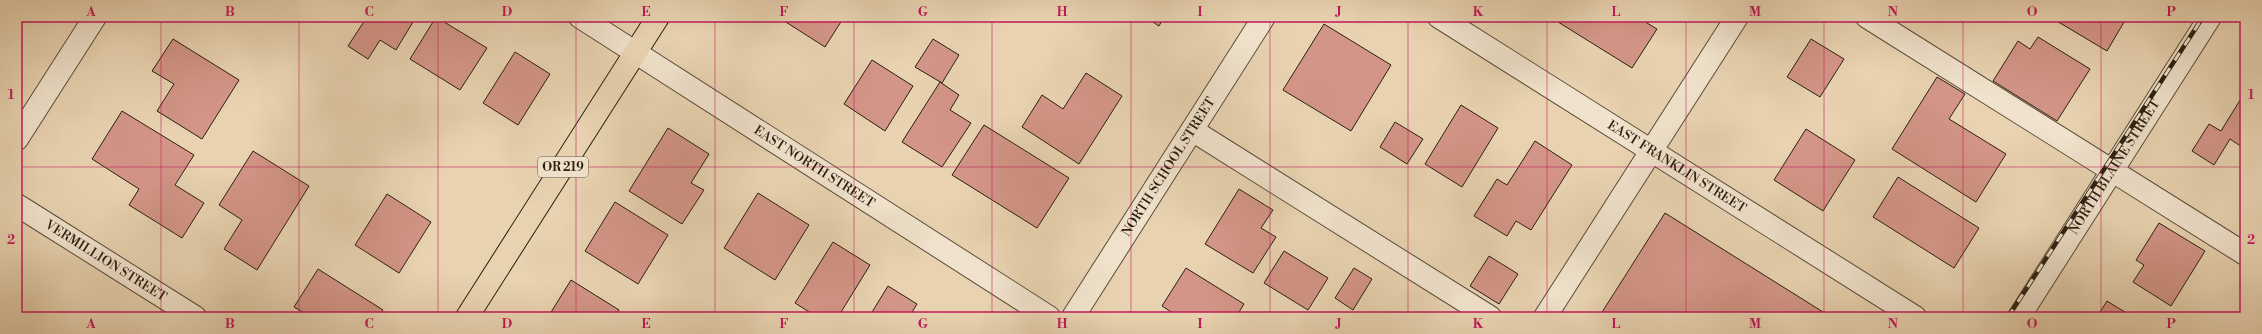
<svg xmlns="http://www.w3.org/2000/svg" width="2262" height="334" font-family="'Libre Bodoni',serif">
<rect width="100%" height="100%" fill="#e8d2b0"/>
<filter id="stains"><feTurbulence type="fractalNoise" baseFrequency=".005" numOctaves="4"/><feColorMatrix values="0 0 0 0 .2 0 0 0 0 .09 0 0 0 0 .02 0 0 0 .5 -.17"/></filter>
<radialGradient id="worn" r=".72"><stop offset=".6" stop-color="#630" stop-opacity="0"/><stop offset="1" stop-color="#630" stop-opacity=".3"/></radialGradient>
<!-- building -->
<g fill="#d39587" stroke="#2b1f11">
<path d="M367,17H416L396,50L380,40L368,59L348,46Z"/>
<path d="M436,17L487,48L460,90L410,59Z"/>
<path d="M778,17H844L825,47Z"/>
<path d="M1145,17H1164L1159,26Z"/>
<path d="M1550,17H1637L1657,29L1632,68Z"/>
<path d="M2050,17H2127L2107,51Z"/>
<path d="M1324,24L1391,65L1351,131L1283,90Z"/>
<path d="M2038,37L2090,69L2057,121L1993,81L2018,41L2030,49Z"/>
<path d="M173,39L239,80L202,139L157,111L174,84L152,71Z"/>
<path d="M933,39L959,55L942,83L915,67Z"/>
<path d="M1811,39L1844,59L1820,97L1787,77Z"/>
<path d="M515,52L550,74L518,125L483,103Z"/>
<path d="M872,60L913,86L885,131L844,104Z"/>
<path d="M1086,73L1122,96L1079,164L1022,127L1042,95L1063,109Z"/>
<path d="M1937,77L1965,94L1949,119L2006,154L1976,202L1892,149Z"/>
<path d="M940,82L959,95L950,110L971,123L942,167L902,142Z"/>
<path d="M2245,92V149L2230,139L2214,165L2192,151L2209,124L2221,131Z"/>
<path d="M1461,105L1498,128L1462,187L1425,164Z"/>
<path d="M122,111L194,155L175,185L204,203L182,238L129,205L139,189L92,159Z"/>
<path d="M1395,122L1423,139L1407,164L1380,147Z"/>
<path d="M984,125L1069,178L1037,228L952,175Z"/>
<path d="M668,128L709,154L691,183L704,190L682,224L629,191Z"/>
<path d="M1806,129L1855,160L1823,211L1774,180Z"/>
<path d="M1535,141L1572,165L1531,230L1516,221L1507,236L1474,216L1497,179L1507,185Z"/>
<path d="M253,151L309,186L257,270L224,249L242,220L219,205Z"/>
<path d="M1898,177L1979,228L1954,268L1873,217Z"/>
<path d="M1239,189L1273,210L1261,228L1276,237L1253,273L1205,244Z"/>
<path d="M758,193L809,225L775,280L724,248Z"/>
<path d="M387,194L431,222L399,273L355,245Z"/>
<path d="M615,202L668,235L638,284L585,251Z"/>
<path d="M1665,213L1831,317H1599Z"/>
<path d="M2159,223L2205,251L2171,306L2133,282L2144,265L2136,260Z"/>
<path d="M833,242L870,265L838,317H817L795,303Z"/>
<path d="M1284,251L1328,278L1308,310L1264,283Z"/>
<path d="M1489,256L1518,274L1499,304L1470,286Z"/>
<path d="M1186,268L1244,304L1236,317H1179L1162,306Z"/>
<path d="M1354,268L1372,279L1353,310L1335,298Z"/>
<path d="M318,269L383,310L378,317H311L294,307Z"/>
<path d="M571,280L619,310L615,317H548Z"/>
<path d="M888,286L917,304L909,317H869Z"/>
<path d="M2107,301L2133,317H2097Z"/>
</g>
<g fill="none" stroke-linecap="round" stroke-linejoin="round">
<defs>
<g id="minor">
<path id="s1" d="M580,17L1049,317"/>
<path id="s2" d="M1439,17L1915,317"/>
<path d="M1867,17L2245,254"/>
<path d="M1192,130L1490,317"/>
<path d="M17,139L95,17"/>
<path id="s3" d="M17,205L195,317"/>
<path id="s4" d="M1073,317L1264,17"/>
<path d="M1545,317L1737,17"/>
<path id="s5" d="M2019,317L2210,17"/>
</g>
<path id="major" d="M467,317L658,17"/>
</defs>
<!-- minor casing -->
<use href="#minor" stroke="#5a4c39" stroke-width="24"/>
<!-- major casing -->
<use href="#major" stroke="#2b1f11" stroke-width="24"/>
<!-- minor -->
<use href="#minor" stroke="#f0e2cc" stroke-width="22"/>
<!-- major -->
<use href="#major" stroke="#e8d2b0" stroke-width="22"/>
<defs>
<path id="rail" d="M2008,317L2203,17"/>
</defs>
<!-- rail casing -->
<use href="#rail" stroke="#2b1f11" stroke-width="4.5"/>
<!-- rail -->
<use href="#rail" stroke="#f0e2cc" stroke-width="3" stroke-dasharray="9" stroke-linecap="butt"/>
</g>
<!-- grid -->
<path fill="none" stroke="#c2185b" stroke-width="1" stroke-opacity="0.55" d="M161,17V317M299,17V317M438,17V317M576,17V317M715,17V317M854,17V317M992,17V317M1131,17V317M1270,17V317M1408,17V317M1547,17V317M1686,17V317M1824,17V317M1963,17V317M2101,17V317M17,167H2245"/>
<g text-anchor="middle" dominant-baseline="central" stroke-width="3" stroke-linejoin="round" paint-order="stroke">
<!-- shield labels -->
<rect fill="#f0e2cc" stroke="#665a49" stroke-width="1" x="538" y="157" width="50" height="20" rx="3"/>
<g font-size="12" font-weight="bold" fill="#2b1f11">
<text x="563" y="167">OR 219</text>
</g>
<!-- street labels -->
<g font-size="13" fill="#2b1f11" stroke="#f0e2cc">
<text stroke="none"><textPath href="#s1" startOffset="278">EAST NORTH STREET</textPath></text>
<text stroke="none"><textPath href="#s4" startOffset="178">NORTH SCHOOL STREET</textPath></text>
<text stroke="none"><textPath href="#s2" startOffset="281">EAST FRANKLIN STREET</textPath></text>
<text stroke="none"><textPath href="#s5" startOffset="178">NORTH BLAINE STREET</textPath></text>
<text stroke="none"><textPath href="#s3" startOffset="105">VERMILLION STREET</textPath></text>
</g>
</g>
<!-- margin -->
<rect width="2262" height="334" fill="none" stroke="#e8d2b0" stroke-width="44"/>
<rect x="22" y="22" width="2218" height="290" fill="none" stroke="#c2185b" stroke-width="1.5"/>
<g font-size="13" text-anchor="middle" font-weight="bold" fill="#c2185b">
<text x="91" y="16">A</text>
<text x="230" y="16">B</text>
<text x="369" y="16">C</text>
<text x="507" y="16">D</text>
<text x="646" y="16">E</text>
<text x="784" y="16">F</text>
<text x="923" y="16">G</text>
<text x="1062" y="16">H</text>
<text x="1200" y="16">I</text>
<text x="1339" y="16">J</text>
<text x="1478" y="16">K</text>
<text x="1616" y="16">L</text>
<text x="1755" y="16">M</text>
<text x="1893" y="16">N</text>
<text x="2032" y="16">O</text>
<text x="2171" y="16">P</text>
<text x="11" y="99">1</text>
<text x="2251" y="99">1</text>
<text x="11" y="244">2</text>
<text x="2251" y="244">2</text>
<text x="91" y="328">A</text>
<text x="230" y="328">B</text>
<text x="369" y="328">C</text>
<text x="507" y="328">D</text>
<text x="646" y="328">E</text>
<text x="784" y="328">F</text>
<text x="923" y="328">G</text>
<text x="1062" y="328">H</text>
<text x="1200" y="328">I</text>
<text x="1339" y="328">J</text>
<text x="1478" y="328">K</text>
<text x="1616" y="328">L</text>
<text x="1755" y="328">M</text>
<text x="1893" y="328">N</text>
<text x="2032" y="328">O</text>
<text x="2171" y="328">P</text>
</g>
<rect width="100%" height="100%" filter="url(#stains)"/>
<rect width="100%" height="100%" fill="url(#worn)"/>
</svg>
